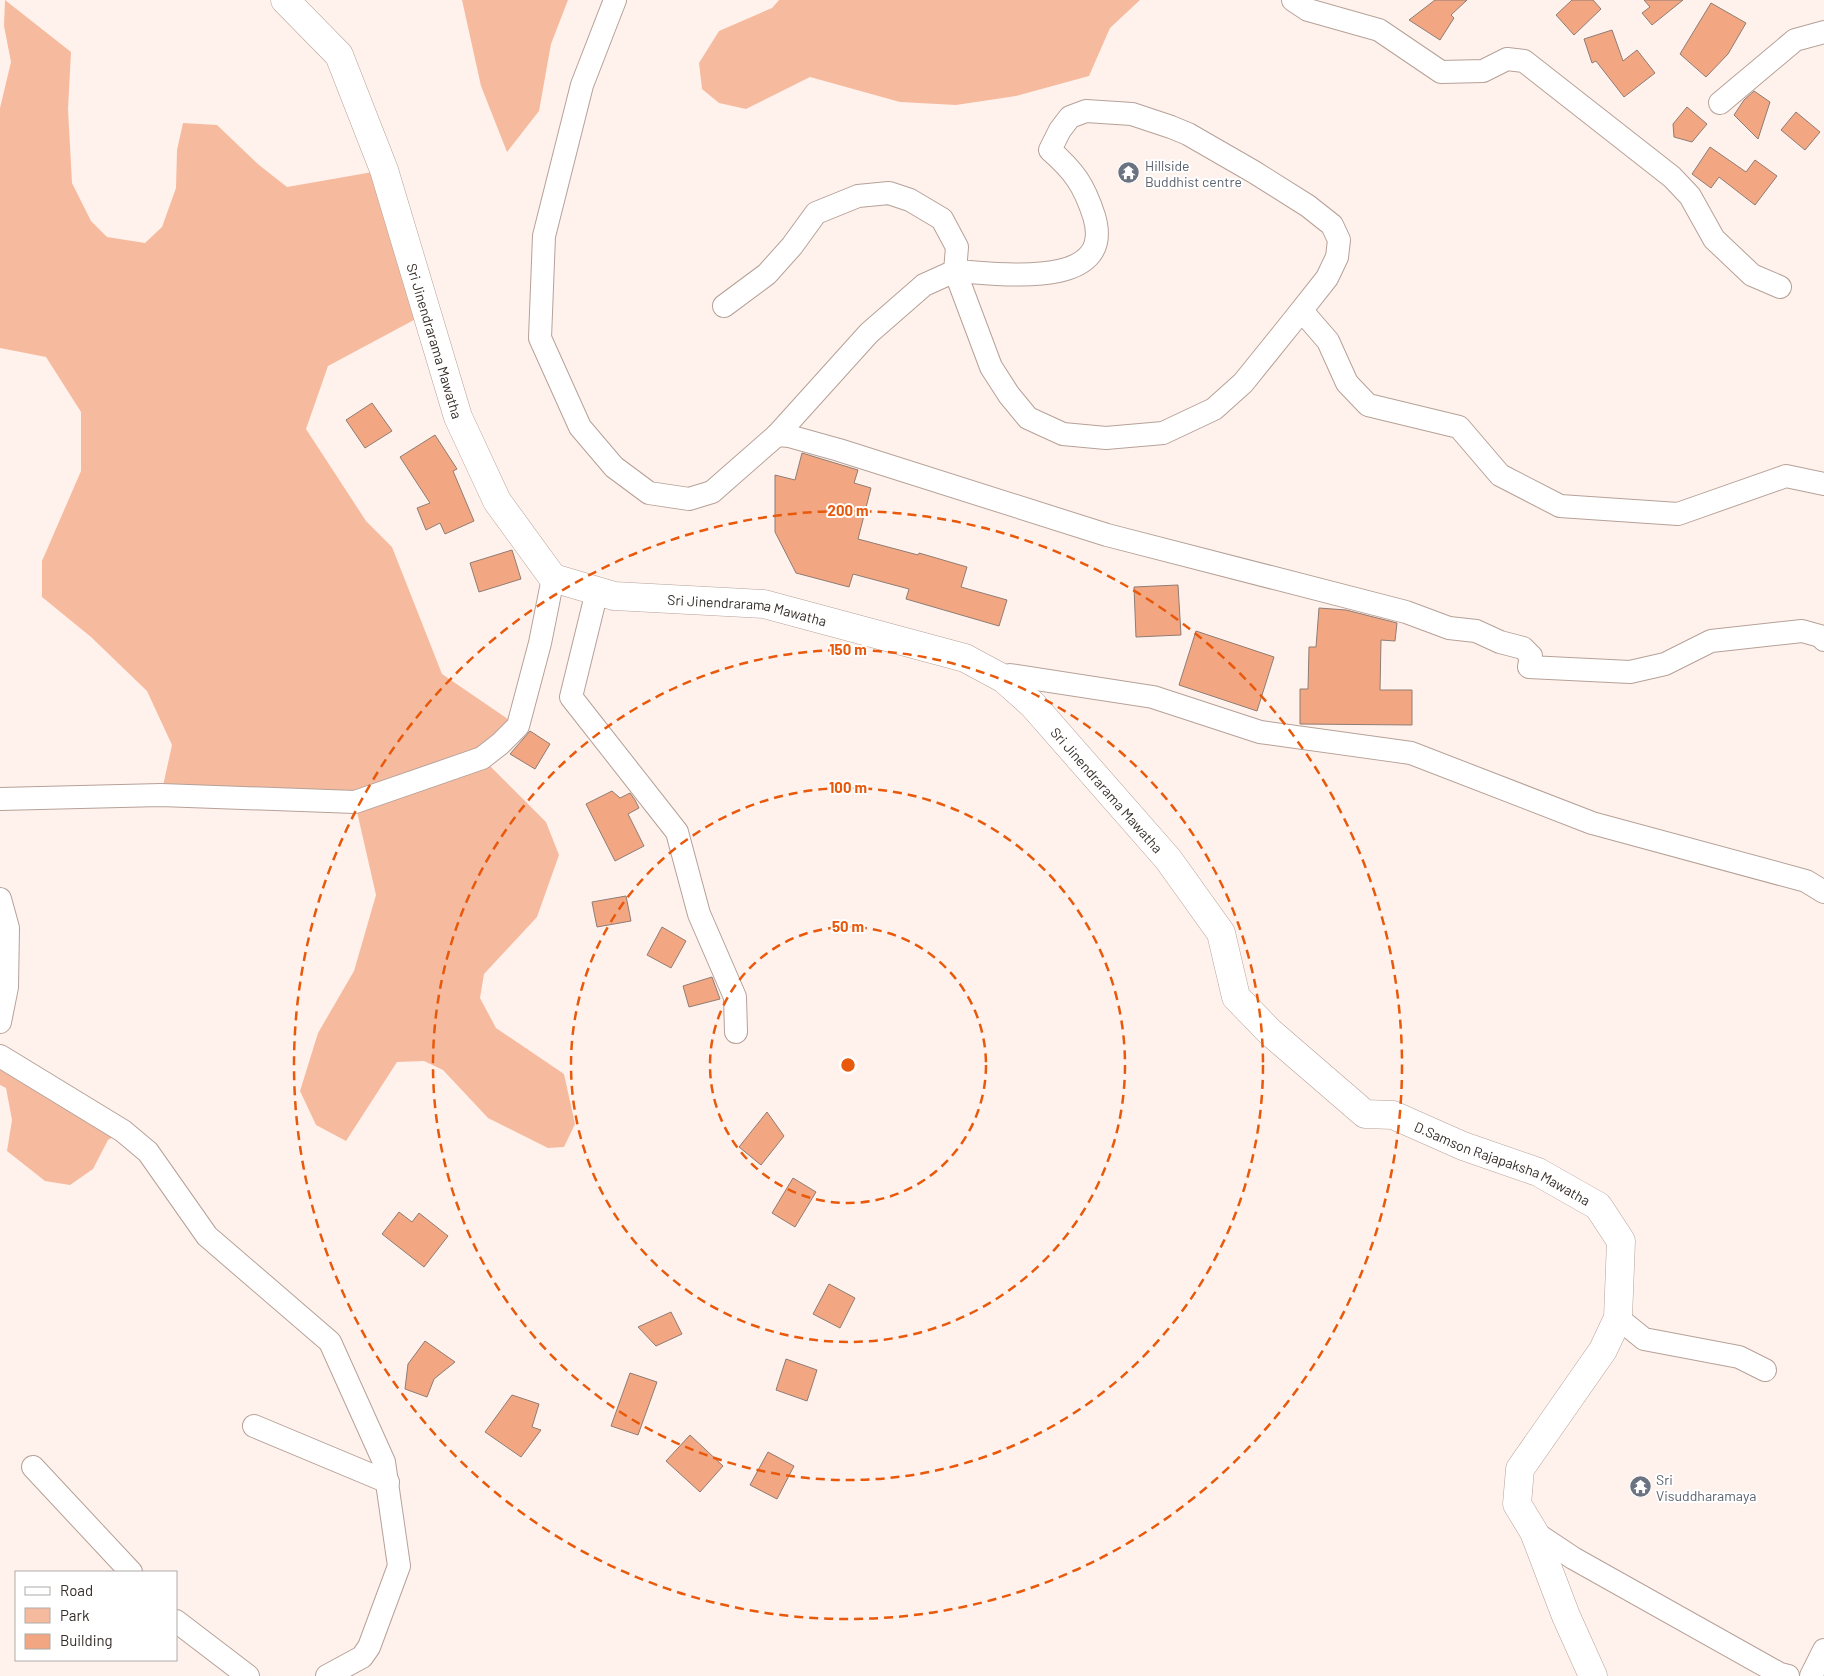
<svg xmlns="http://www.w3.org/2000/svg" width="1824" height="1676" font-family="Barlow,sans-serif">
<rect width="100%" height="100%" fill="#fff2ec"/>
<!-- green -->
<g fill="#f6bb9f">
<path d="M5,0L71,52L68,109L72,183L91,221L107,237L145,243L162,227L176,188L177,150L183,123L217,125L259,165L287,187L384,170L427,313L328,366L306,429L366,521L392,547L442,674L518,726L482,758L546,822L559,855L537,917L484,974L480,998L496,1028L564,1074L575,1124L564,1147L548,1148L488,1118L443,1070L424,1061L397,1062L346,1141L316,1125L300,1091L318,1033L354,971L376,895L355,803L161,795L172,745L147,691L91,637L42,597V561L81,471V412L46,357L0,348V108L11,62L4,26Z"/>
<path d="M462,0H568L551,44L539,111L507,152L481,86Z"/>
<path d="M779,0H1140L1110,28L1089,76L1016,96L956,105L900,102L810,77L746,109L719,103L702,89L699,63L719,31L772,8Z"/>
<path d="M0,1056L123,1131L108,1140L93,1169L70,1185L45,1181L7,1151L12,1120L6,1088L0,1085Z"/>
</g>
<!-- building -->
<g fill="#f2a782" stroke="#907c73">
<path d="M1435,0H1467L1451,15L1454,18L1440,40L1409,20Z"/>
<path d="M1572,0H1593L1601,9L1574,35L1556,15Z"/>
<path d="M1644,0H1683L1652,25L1642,13L1650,7Z"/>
<path d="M1711,3L1746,23L1728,54L1706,77L1680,54Z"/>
<path d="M1612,30L1623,61L1637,50L1655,73L1624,97L1596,61L1592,63L1584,39Z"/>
<path d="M1754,91L1770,102L1758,139L1734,115L1744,100Z"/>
<path d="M1687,107L1707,124L1692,142L1674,137L1673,124Z"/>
<path d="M1796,112L1820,132L1805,150L1781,130Z"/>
<path d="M1710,147L1746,172L1755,160L1777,176L1755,205L1719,177L1711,188L1692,174Z"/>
<path d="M372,403L392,431L365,448L346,420Z"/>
<path d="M435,435L457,469L453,471L474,521L445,534L440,523L426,530L417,508L430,503L400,457Z"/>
<path d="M802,453L858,470L854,483L871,488L858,539L918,555L919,553L967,567L961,587L1007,600L999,626L906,599L909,589L853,574L849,587L796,573L775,532V475L795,480Z"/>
<path d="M512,550L521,579L479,592L470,563Z"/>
<path d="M1178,585L1181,635L1136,637L1134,587Z"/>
<path d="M1319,608L1346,610L1397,623L1395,641L1381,640L1380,690H1412V725L1300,724V689H1308L1309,647H1316Z"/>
<path d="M1196,631L1274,657L1257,711L1179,685Z"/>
<path d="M530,731L550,744L535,769L510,754Z"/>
<path d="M612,791L620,798L630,793L635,800L639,808L628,814L644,846L615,861L586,804Z"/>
<path d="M626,896L631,921L597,927L592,902Z"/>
<path d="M662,927L686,941L671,968L647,955Z"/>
<path d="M712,977L720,999L689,1007L683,986Z"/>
<path d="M767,1112L784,1136L761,1165L739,1147Z"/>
<path d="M793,1178L816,1192L795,1227L772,1213Z"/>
<path d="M399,1212L412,1222L419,1213L448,1236L424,1267L382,1234Z"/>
<path d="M829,1284L855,1298L840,1328L813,1314Z"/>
<path d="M671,1312L682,1334L656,1346L638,1327Z"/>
<path d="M425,1341L455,1362L434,1379L427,1397L405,1389L408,1364Z"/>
<path d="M786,1359L817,1370L807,1401L776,1390Z"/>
<path d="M630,1373L657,1382L638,1435L611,1426Z"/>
<path d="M512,1395L539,1404L532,1427L541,1430L521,1457L485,1432Z"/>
<path d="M690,1435L723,1466L700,1492L666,1461Z"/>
<path d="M768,1452L794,1466L777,1499L750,1485Z"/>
</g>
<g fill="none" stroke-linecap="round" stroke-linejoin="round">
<defs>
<g id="minor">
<path d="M615,0L582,85L544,236L540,338L580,427L614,467L649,493L689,499L712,492L777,435L869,333L924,285L955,271L991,367L1009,395L1028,418L1063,434L1106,438L1163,433L1214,409L1243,383L1293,321L1327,278L1337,257L1339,240L1332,225L1308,206L1254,172L1188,134L1171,127L1132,114L1086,111L1070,117L1060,130L1050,150C1074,171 1084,185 1094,216C1117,292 997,273 955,271L957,247L942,219L910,200L889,193L858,196L816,213L792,246L767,274L724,306"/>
<path d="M1293,0L1308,10L1379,30L1441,72L1483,71L1507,59L1524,61L1672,177L1690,196L1714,239L1752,275L1780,287"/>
<path d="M1720,103L1795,40L1824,32"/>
<path d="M1302,311L1328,341L1347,383L1368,405L1459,427L1500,475L1560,506L1678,514L1786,476L1824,484"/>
<path d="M777,435L789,436L839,450L1107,535L1406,612L1449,628L1476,631L1500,642L1523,648L1531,656L1529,667L1630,672L1665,664L1711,641L1802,631L1820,636L1824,640"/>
<path d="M597,591L571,697L677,832L699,914L735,997L736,1032"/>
<path d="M1004,679L1010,675L1153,697L1260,732L1411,753L1592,823L1806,881L1824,892"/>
<path d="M0,799L161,795L355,802L482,758L500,744L518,726L540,643L553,578"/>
<path d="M0,899L8,928L7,987L0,1022"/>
<path d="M0,1056L123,1131L148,1152L207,1236L330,1342L384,1462L399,1566L369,1647L362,1657L327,1676"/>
<path d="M1618,1318L1644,1339L1739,1357L1765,1370"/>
<path d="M254,1426L388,1482"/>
<path d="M33,1467L131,1572"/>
<path d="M1534,1532L1573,1558L1780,1674L1788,1676"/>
<path d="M176,1621L248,1676"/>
<path d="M1811,1676L1824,1650"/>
</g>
<g id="major">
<path id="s1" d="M285,0L339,55L384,170L458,417L497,501L553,578L614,596L764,604L965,658L1004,679L1033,705L1168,859L1221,933L1236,997L1270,1032L1365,1114L1393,1115L1463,1146L1538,1172L1598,1206L1621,1241L1618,1318L1603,1350L1520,1469L1517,1504L1534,1532L1566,1616L1593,1676"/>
</g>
</defs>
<!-- minor casing -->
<use href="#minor" stroke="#b6a198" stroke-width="24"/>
<!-- major casing -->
<use href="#major" stroke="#b6a198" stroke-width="29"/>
<!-- minor -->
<use href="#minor" stroke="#fff" stroke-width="22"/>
<!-- major -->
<use href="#major" stroke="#fff" stroke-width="28"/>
</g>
<!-- distance rings -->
<g fill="none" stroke="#e8590c" stroke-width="2.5" stroke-dasharray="9 6">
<circle cx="848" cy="1065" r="138"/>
<circle cx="848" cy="1065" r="277"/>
<circle cx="848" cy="1065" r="415"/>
<circle cx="848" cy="1065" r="554"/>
</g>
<!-- icons -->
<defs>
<symbol id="temple-disc" viewBox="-11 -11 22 22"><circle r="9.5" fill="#6b7280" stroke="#fff"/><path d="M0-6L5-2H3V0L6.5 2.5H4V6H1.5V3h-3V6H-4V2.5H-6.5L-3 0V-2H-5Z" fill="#fff"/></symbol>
</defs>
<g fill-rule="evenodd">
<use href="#temple-disc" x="1116" y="160" width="25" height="25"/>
<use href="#temple-disc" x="1628" y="1474" width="25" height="25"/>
</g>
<g text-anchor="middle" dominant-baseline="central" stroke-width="4" stroke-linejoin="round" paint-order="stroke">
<!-- worship labels -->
<g font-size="14" fill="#5b616d" stroke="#fff" text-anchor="start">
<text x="1145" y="165">Hillside<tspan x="1145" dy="16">Buddhist centre</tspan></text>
<text x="1656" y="1479">Sri<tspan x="1656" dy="16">Visuddharamaya</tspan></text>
</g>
<!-- street labels -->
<g font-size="14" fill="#352d29" stroke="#fff">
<text stroke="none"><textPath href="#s1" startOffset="379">Sri Jinendrarama Mawatha</textPath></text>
<text stroke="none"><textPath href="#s1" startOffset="844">Sri Jinendrarama Mawatha</textPath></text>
<text stroke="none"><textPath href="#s1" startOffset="1264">Sri Jinendrarama Mawatha</textPath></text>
<text stroke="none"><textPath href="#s1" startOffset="1835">D.Samson Rajapaksha Mawatha</textPath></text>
</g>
</g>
<circle cx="848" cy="1065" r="8" fill="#e8590c" stroke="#fff" stroke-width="2.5"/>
<g font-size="15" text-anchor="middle" font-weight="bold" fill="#e8590c" stroke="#fff" stroke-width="4" stroke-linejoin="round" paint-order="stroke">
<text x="848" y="516">200 m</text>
<text x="848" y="655">150 m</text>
<text x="848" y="793">100 m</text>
<text x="848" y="932">50 m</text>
</g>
<!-- legend -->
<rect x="15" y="1571" width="162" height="90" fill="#ffffff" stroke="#aeaba9"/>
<rect x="25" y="1587" width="25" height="8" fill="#ffffff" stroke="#aeaba9"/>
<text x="60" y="1596" font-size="15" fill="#352d29">Road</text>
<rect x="25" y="1608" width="25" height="15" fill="#f6bb9f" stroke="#aeaba9"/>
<text x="60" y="1621" font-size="15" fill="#352d29">Park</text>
<rect x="25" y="1634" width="25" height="15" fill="#f2a782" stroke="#aeaba9"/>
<text x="60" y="1646" font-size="15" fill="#352d29">Building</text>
</svg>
